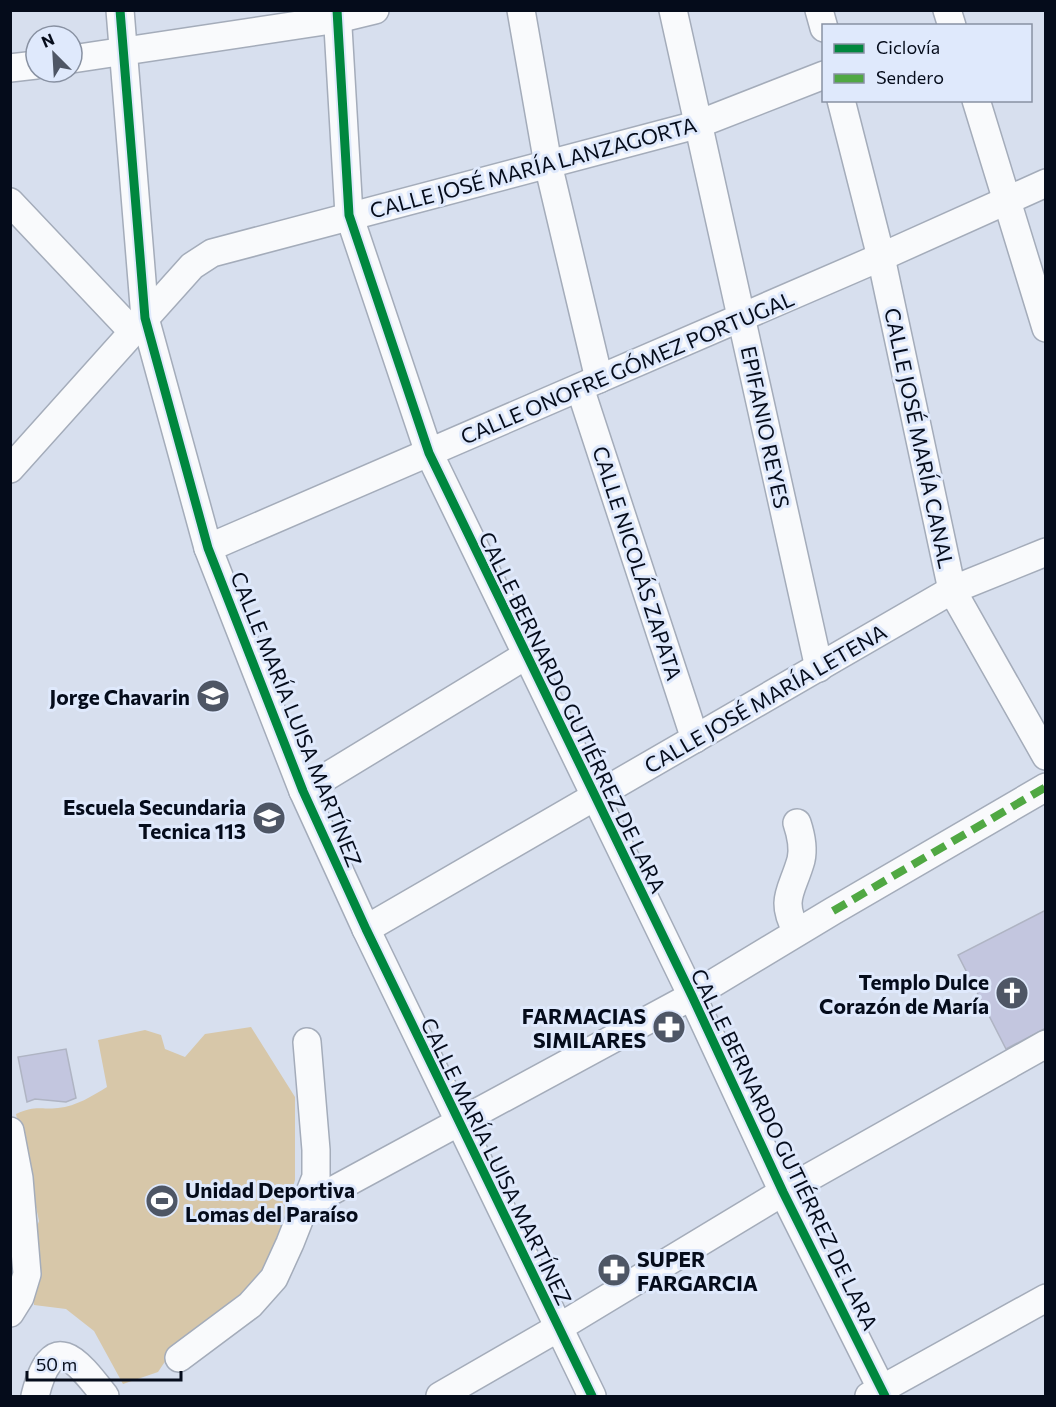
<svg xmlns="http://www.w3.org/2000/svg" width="1056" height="1407" font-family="Commissioner,sans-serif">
<rect width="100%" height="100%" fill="#d7dfee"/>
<!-- green -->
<path fill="#d7c7a9" d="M251,1027L295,1097V1180L264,1284L170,1354L158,1372L123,1384L94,1331L66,1309L34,1305L30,1246L39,1221L16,1114C37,1105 38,1110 58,1108C77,1106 92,1096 107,1087L98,1040L145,1030L161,1035L165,1049L185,1057L205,1034Z"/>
<!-- building -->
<g fill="#c3c6df" stroke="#afb4c3" stroke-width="1.5">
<path d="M1046,910V1028L1006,1049L958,955Z"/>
<path d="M66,1049L76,1098L66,1102L35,1099L27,1102L18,1057Z"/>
</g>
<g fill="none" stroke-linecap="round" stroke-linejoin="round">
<defs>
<g id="minor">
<path d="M120,10L145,318L208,548L303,791L366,929L592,1396"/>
<path d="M337,10L349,215L429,453L692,996L783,1192L885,1396"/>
<path d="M521,10L548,164L599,379"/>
<path d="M673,10L819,668"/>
<path d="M819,10L824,28"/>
<path d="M947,10L952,26"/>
<path d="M72,59L338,19L375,10"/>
<path d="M10,68L36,65"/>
<path d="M841,100L881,257L952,590L1046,756"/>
<path d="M976,100L1046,328"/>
<path d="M10,202L132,331"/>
<path d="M580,388L695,739"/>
<path d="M10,469L192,266L212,253L696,125L824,75"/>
<path d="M208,548L881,257L1046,183"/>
<path d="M303,791L525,656"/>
<path d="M366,929L952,590L1046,552"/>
<path d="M797,932C779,899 792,892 801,860C804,847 801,835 797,823"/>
<path d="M10,1131L19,1178L27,1274L20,1297L10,1313"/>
<path d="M304,1206L692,996L833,911L1046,787"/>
<path d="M179,1358L250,1305L274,1278L290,1243L316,1177V1150L307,1042"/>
<path d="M35,1396C52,1328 76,1359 105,1396"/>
<path d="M440,1396L558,1328L783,1192L1046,1044"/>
<path d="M869,1396L1046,1298"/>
</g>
</defs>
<!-- minor casing -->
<use href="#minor" stroke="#a4acba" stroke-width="30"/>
<!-- minor -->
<use href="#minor" stroke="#f9fafc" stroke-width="27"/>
<!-- quiet -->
<path stroke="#50a843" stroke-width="8" stroke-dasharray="15 8" stroke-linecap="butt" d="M833,911L1046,787"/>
<defs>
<g id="cycleway">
<path d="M120,10L145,318L208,548L303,791L366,929L592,1396"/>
<path d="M337,10L349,215L429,453L692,996L783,1192L885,1396"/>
</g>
</defs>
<!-- cycleway casing -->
<use href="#cycleway" stroke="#dfe9fc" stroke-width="13"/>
<!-- cycleway -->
<use href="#cycleway" stroke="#00873e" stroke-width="9"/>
</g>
<!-- icons -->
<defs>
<symbol id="school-disc" viewBox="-11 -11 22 22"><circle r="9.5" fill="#4e5665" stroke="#dfe9fc"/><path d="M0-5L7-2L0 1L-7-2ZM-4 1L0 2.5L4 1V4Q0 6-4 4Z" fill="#fff"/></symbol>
<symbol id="church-disc" viewBox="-11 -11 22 22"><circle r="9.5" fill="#4e5665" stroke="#dfe9fc"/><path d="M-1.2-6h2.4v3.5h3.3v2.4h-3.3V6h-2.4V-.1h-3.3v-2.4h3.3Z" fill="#fff"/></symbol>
<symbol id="pharmacy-disc" viewBox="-11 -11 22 22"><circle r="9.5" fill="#4e5665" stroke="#dfe9fc"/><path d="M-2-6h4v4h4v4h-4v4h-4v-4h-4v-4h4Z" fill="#fff"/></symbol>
<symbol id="stadium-disc" viewBox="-11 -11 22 22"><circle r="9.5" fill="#4e5665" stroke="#dfe9fc"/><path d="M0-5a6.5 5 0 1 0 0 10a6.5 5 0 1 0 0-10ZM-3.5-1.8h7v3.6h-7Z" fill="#fff"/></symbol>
</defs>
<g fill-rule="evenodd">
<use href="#school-disc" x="194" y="677" width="38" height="38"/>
<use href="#school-disc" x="250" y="799" width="38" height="38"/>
<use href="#church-disc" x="993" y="974" width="38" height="38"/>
<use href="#pharmacy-disc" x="650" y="1008" width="38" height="38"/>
<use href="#stadium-disc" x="143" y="1182" width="38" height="38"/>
<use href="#pharmacy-disc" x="595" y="1251" width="38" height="38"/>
</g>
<g text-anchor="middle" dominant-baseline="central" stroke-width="6" stroke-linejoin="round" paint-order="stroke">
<!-- street labels -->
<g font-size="21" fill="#050c1b" stroke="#dfe9fc">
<text transform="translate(533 167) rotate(-15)">CALLE JOSÉ MARÍA LANZAGORTA</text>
<text transform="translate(627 367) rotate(-23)">CALLE ONOFRE GÓMEZ PORTUGAL</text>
<text transform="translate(766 427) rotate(78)">EPIFANIO REYES</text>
<text transform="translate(920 438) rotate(78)">CALLE JOSÉ MARÍA CANAL</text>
<text transform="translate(638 563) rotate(72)">CALLE NICOLÁS ZAPATA</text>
<text transform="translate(765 698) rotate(-30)">CALLE JOSÉ MARÍA LETENA</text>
<text transform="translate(573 712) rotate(64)">CALLE BERNARDO GUTIÉRREZ DE LARA</text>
<text transform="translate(297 719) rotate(68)">CALLE MARÍA LUISA MARTÍNEZ</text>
<text transform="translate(785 1149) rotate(64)">CALLE BERNARDO GUTIÉRREZ DE LARA</text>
<text transform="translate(497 1161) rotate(64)">CALLE MARÍA LUISA MARTÍNEZ</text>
</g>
<!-- poi labels -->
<g font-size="21" font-weight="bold" fill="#050c1b" stroke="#dfe9fc" text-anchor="end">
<text x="190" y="696">Jorge Chavarin</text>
<text x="246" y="806">Escuela Secundaria<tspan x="246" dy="24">Tecnica 113</tspan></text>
<text x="989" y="981">Templo Dulce<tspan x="989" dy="24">Corazón de María</tspan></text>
<text x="646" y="1015">FARMACIAS<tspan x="646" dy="24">SIMILARES</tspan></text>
<text x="185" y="1189" text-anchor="start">Unidad Deportiva<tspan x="185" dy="24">Lomas del Paraíso</tspan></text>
<text x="637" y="1258" text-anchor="start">SUPER<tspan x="637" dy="24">FARGARCIA</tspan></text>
</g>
</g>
<!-- border -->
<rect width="1056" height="1407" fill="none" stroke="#050c1b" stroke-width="24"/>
<!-- legend -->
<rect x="822" y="24" width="210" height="78" fill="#dfe9fc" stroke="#8891a2" stroke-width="1.5"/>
<rect x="834" y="44" width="30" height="9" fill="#00873e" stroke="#8891a2" stroke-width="1.5"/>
<text x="876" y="54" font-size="18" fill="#050c1b">Ciclovía</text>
<rect x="834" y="74" width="30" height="9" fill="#50a843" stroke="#8891a2" stroke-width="1.5"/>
<text x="876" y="84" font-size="18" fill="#050c1b">Sendero</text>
<!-- north arrow -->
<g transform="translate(54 54) rotate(336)"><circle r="28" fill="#dfe9fc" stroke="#8891a2" stroke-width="1.5"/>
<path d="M0-4.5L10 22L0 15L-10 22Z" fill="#4e5665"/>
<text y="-9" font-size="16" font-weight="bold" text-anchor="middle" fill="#050c1b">N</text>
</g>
<!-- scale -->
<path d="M27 1371v9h154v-9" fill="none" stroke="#050c1b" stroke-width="3"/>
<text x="36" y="1371" font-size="18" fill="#050c1b" stroke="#dfe9fc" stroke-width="4.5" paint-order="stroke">50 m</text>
</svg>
